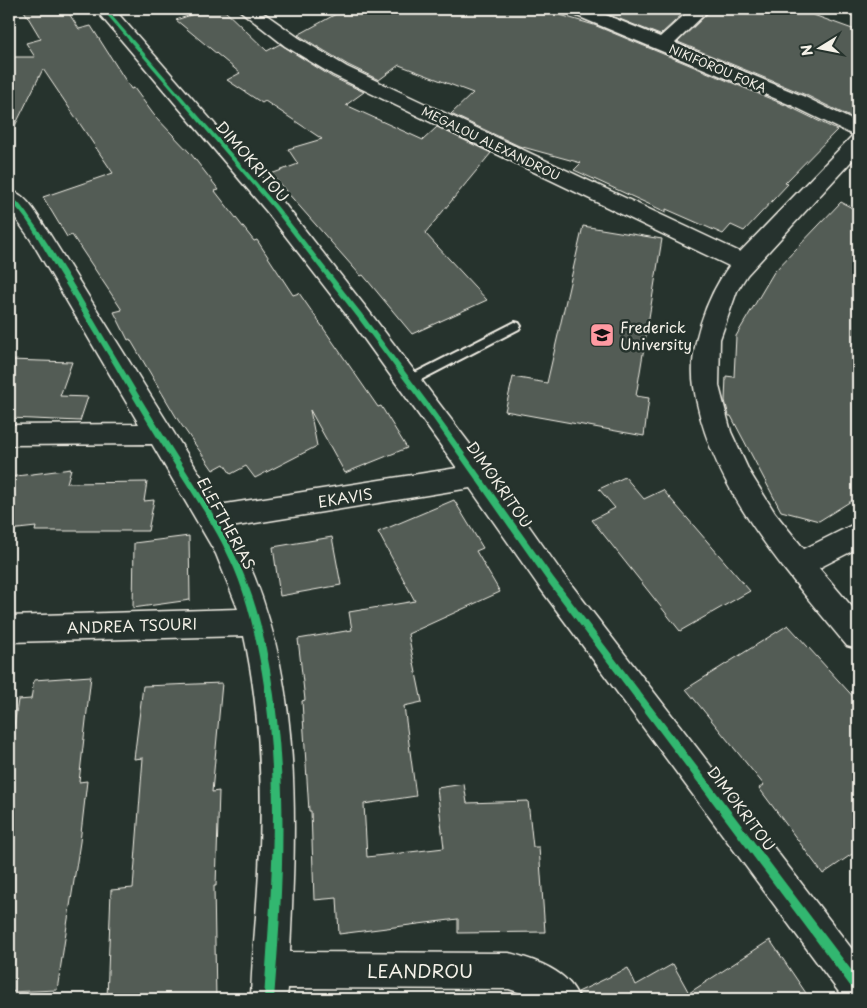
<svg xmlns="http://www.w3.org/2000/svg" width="867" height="1008" font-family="'Playpen Sans',sans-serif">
<rect width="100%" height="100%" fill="#26332d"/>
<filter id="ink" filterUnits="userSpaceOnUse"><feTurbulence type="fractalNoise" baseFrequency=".02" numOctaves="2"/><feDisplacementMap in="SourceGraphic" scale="10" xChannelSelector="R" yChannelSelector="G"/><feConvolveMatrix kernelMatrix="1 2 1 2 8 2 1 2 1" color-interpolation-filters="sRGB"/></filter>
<g filter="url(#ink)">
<!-- building -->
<g fill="#525c55" stroke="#f4f1e8">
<path d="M23,9H66L79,29L91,26L131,89L134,88L154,115L191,154L219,190L215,191L254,241L257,240L293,295L299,293L378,407L381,406L407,448L345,473L310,410L317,446L255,478L246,466L231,474L224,464L213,470L178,420L130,339L128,340L114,312L122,310L72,235L67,237L43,197L113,173L43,69L9,138V57H35L26,43L41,39Z"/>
<path d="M209,9H223L267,51L280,44L332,77L364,92L346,105L423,140L437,127L491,153L425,233L487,300L412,334L363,275L361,276L271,174L298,164L288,149L322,139L265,101L262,103L227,80L240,73L176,20Z"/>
<path d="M345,9H540L594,25L790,107L837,130L785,183L788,184L744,231L731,225L723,234L666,209V212L574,170L581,163L519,146L451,114L473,93L399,65L379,80L348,65L298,35Z"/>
<path d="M613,9H688L660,35L607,14Z"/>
<path d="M712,9H797L858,31V108L850,117L806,95L678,42Z"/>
<path d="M841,202L858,211V423L856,498L819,521L781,511L731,416H729L725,401L726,376L734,377L736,336L774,272Z"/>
<path d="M583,226L662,239L636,396L649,398L644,436L505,411L513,377L547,383Z"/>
<path d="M9,360L72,362L60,396L88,397L80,421L9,418Z"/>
<path d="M71,469L67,483L147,482L144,501L154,500L148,531H35L36,527L9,530V477Z"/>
<path d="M625,477L644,499L663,490L750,591L680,631L592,520L615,508L599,489Z"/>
<path d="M454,500L483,548L476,551L500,592L408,634L422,702L404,706L416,796L364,804L367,857L444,848L437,788L464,784L467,803L528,801L533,847H539L545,932L458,933V919L339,934L337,898L314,900L311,811H309L302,701L305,700L298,639L352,630L349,612L415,601L378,532Z"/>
<path d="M189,536L190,600L133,608L134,543Z"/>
<path d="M332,537L341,585L280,596L273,547Z"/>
<path d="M788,625L858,702V850L823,874L759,788L764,785L686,689Z"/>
<path d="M91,676L79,782L87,781L80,842L57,990L9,992V759L18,700L31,699L34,680Z"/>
<path d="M222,683L212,792L219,791L216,886H214L216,999H107L111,890L133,888L143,758L134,759L143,686Z"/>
<path d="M770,940L810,999H581L578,992L628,968L636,985L673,964L689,993Z"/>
</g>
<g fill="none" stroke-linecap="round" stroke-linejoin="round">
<defs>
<path id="lane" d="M515,322L519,323L521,326L519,329L413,384H405L403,381L405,378Z"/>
<g id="street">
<path d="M95,9H114L283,202L368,310L488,468L560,570L858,957V999H844L540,588L470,488L231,527C303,658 297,807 290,952L509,953C536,960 569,971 579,999H533L524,994L509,989L288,988L287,999H251C252,956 257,913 259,870C263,792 261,713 244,636L9,642V616L238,609L216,554L152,444L9,445V425L139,424L31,240L9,209V190C27,194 37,215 47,230L219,505L457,468L352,322L267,212Z"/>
<path d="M238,9H258L299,38L347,67L740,252L851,137L855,136L791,105L570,13L567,9H591L660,37L691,9H710L675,43L805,97L858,123V154L747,275L737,291L720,339L719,386L731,432L749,471L775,513L804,549L858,522V548L819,568L858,614V649L847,646C785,570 709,488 694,387C688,348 706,298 729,266L333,75L285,46Z"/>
</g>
<path id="primary" d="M846,9H858V15L849,13Z"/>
</defs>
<!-- lane casing -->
<use href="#lane" stroke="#f4f1e8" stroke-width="4"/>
<!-- street casing -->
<use href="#street" stroke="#f4f1e8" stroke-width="3"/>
<!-- primary casing -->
<use href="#primary" stroke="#f4f1e8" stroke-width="3"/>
<!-- lane -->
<use href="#lane" fill="#26332d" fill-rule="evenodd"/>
<!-- street -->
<use href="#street" fill="#26332d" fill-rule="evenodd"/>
<!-- primary -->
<use href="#primary" fill="#26332d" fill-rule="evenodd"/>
<defs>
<g id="cycleway">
<path d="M102,9H106L277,206L362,314L435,412L553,577L858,979V992L854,991L547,581L431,416L358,318L273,208Z"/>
<path d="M9,195C19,201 25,211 32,221C59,258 81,298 104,337C127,375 149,413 173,450C197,489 223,526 241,568C256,601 264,635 270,670C289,778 283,890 274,999H264C271,890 281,781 262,673C256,637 248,601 234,568C217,529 193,494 170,458C151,428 132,396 114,365C92,329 71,293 49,257C37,237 26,215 9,200Z"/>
</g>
</defs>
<!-- cycleway casing -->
<use href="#cycleway" stroke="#26332d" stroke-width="3"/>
<!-- cycleway -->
<use href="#cycleway" fill="#33b770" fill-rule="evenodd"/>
</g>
</g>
<!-- icons -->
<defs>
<symbol id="university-square" viewBox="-11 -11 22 22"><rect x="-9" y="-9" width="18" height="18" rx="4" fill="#ff9aa2" stroke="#26332d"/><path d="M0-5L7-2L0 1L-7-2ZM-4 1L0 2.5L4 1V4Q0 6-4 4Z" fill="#111"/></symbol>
</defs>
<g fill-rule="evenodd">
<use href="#university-square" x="588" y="321" width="28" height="28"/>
</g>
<g text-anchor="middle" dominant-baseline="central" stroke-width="5" stroke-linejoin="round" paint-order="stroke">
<!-- far-street labels -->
<g font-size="12" fill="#f4f1e8" stroke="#26332d">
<text transform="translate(718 68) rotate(23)">NIKIFOROU FOKA</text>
<text transform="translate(491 143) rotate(26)">MEGALOU ALEXANDROU</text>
</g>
<!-- street labels -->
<g font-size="15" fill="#f4f1e8" stroke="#26332d">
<text transform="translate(253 161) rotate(49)">DIMOKRITOU</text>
<text transform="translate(500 484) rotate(55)">DIMOKRITOU</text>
<text transform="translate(345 497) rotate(-9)">EKAVIS</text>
<text transform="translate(227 523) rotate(61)">ELEFTHERIAS</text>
<text transform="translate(132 625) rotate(-2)">ANDREA TSOURI</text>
<text transform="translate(742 808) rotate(53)">DIMOKRITOU</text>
</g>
<!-- poi labels -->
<g font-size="15" fill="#f4f1e8" stroke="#26332d" text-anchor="start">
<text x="620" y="326">Frederick<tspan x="620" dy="17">University</tspan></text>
</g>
<!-- near-street labels -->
<g font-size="18" fill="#f4f1e8" stroke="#26332d">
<text x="420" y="970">LEANDROU</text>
</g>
</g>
<!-- margin -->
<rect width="867" height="1008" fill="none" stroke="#26332d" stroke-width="30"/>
<rect x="15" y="15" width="837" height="978" fill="none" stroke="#f4f1e8" stroke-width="2" filter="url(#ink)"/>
<!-- north arrow -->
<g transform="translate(820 48) rotate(260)" stroke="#26332d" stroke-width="4" paint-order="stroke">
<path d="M0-4L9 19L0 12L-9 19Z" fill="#f4f1e8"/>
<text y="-8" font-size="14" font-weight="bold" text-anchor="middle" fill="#f4f1e8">N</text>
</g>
</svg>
